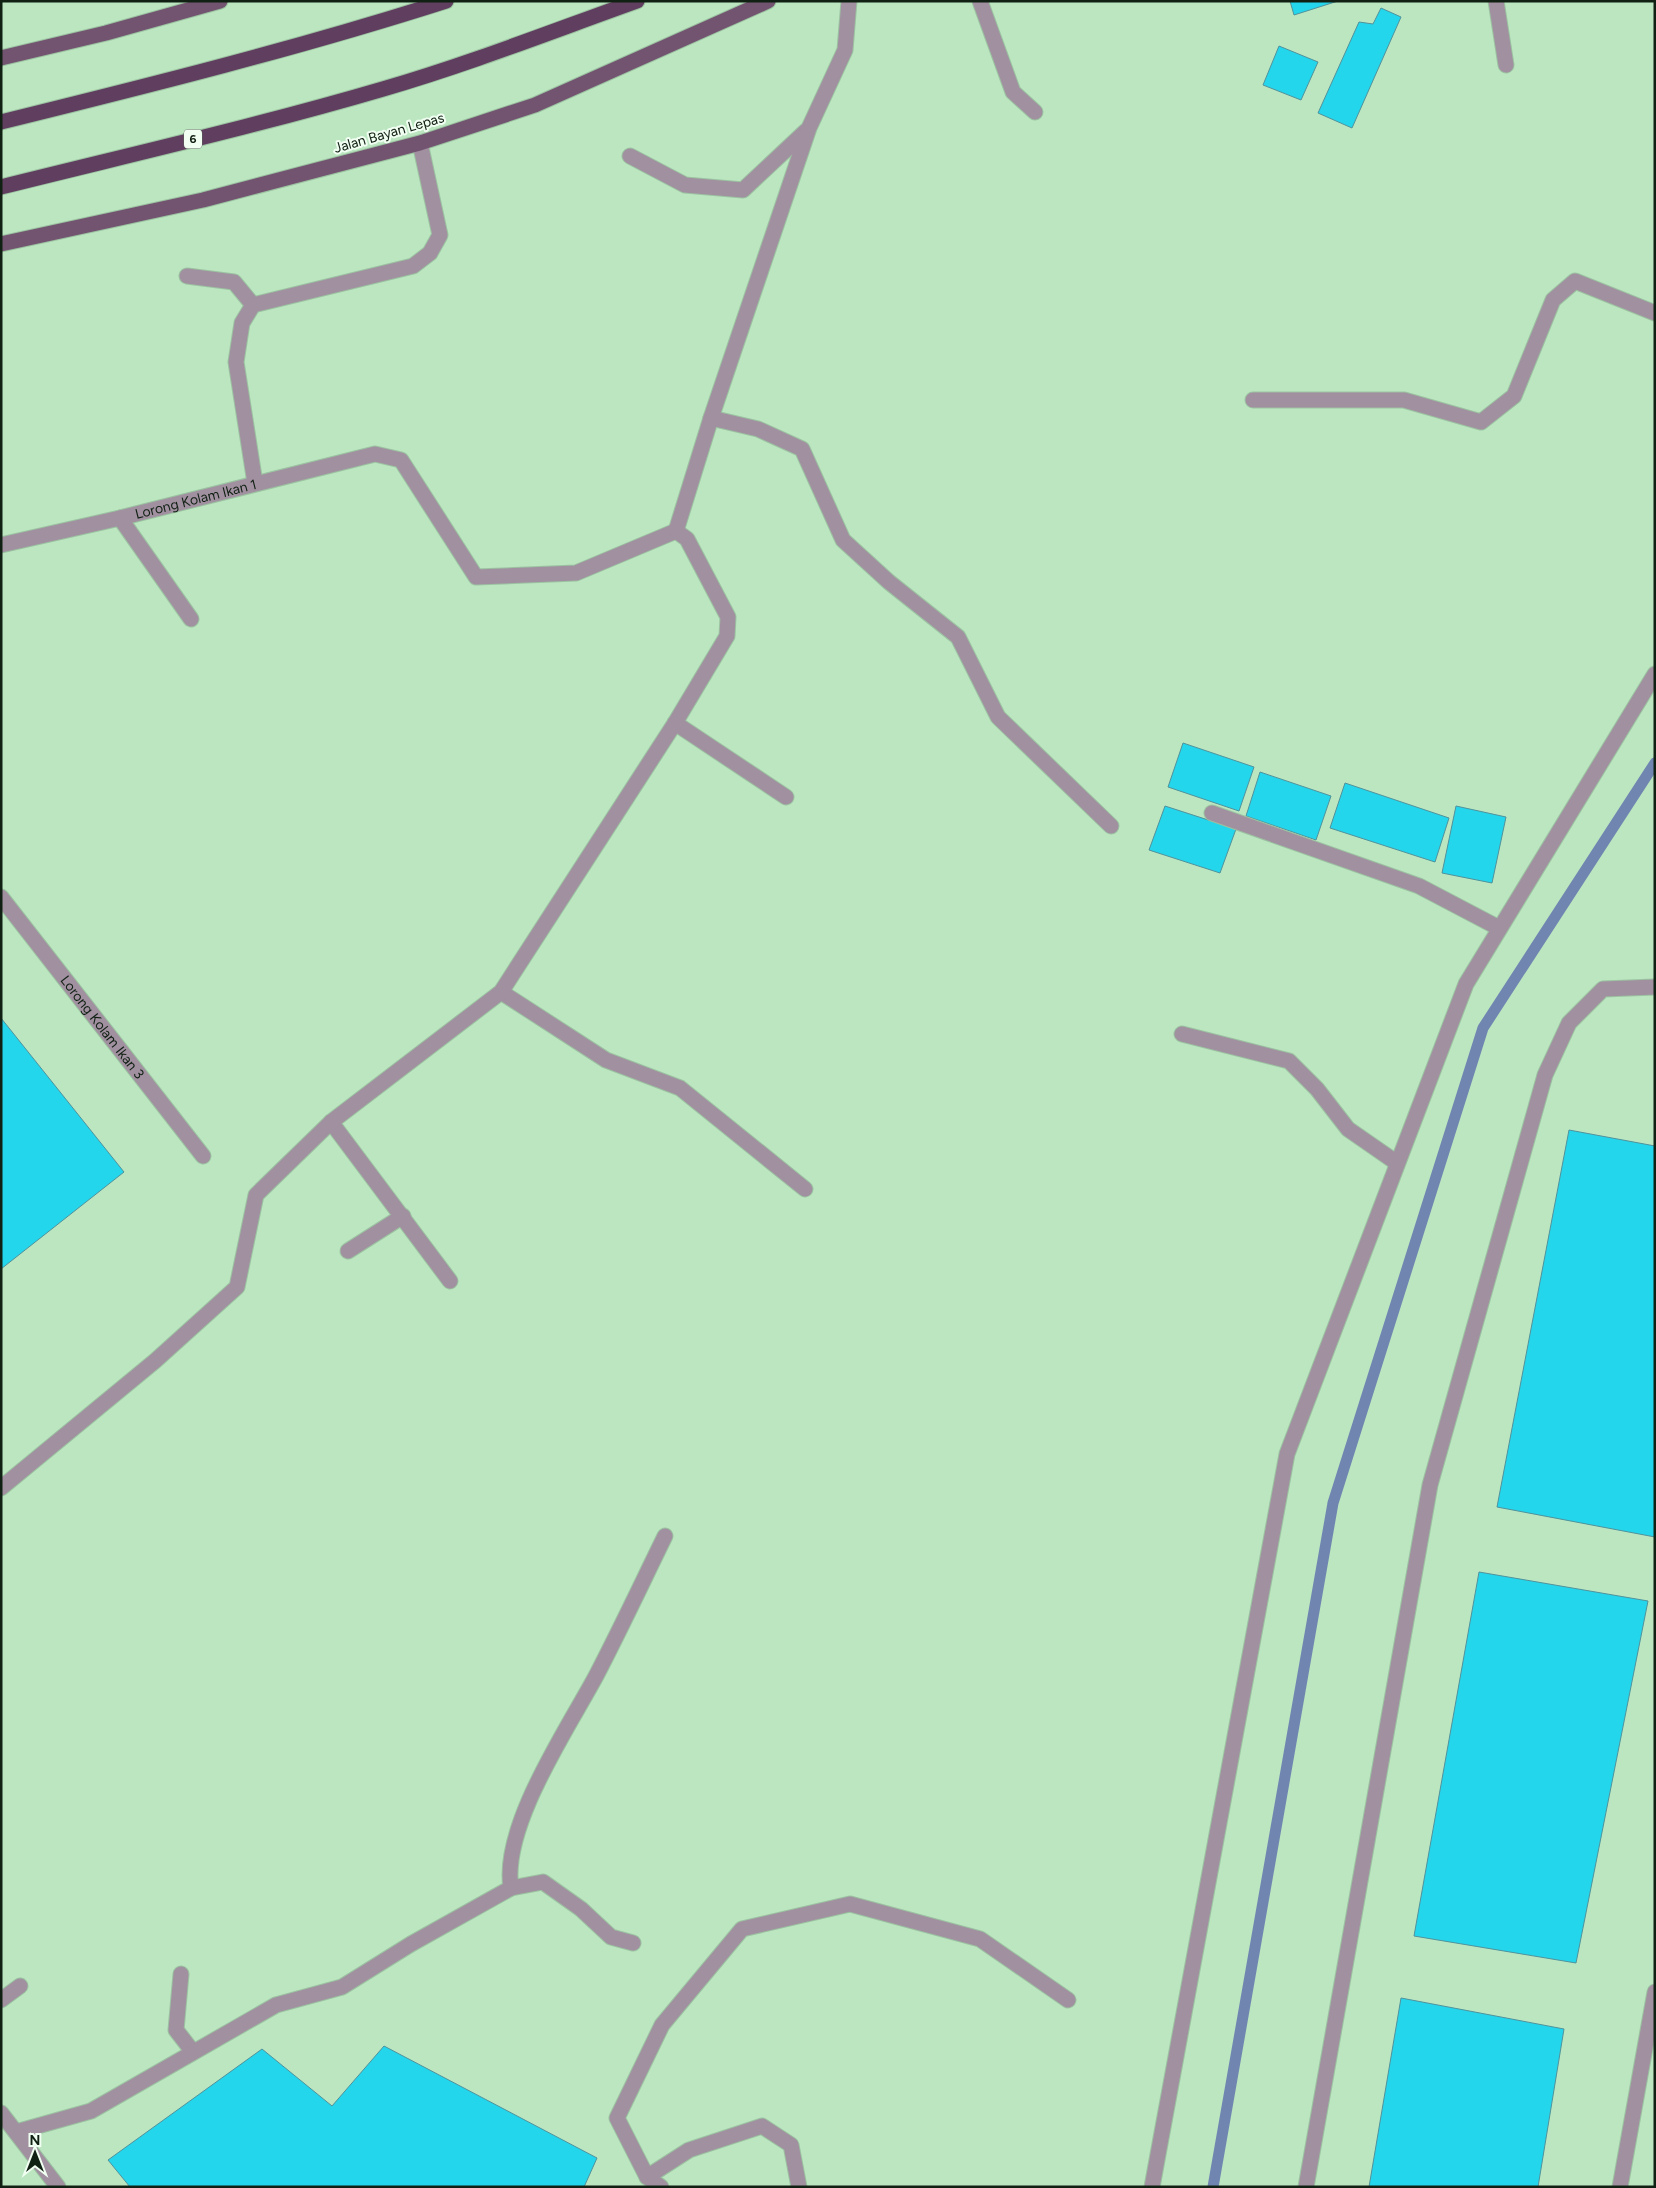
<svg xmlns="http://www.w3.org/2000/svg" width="1656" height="2188" font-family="Figtree,sans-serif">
<rect width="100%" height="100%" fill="#bbe6c0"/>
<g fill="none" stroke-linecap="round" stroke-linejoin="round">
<!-- stream -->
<path stroke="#7086b0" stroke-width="11" d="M1213,2187L1333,1503L1483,1028L1655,763"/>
</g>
<!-- building -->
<g fill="#23d6ec" stroke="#50929c">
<path d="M1290,1H1338L1294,15Z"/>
<path d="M1381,8L1401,17L1352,128L1318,113L1359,22L1373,24Z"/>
<path d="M1279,46L1318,62L1301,100L1263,85Z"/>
<path d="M1183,743L1254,767L1239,811L1168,787Z"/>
<path d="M1260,772L1331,796L1316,840L1246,816Z"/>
<path d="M1345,783L1449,818L1435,862L1330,828Z"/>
<path d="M1165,806L1236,829L1220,873L1149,850Z"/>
<path d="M1456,806L1506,817L1492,883L1442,873Z"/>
<path d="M1,1018L124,1172L1,1269Z"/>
<path d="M1569,1130L1655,1146V1537L1497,1507Z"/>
<path d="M1479,1572L1648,1601L1576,1963L1414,1936Z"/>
<path d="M1401,1998L1564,2029L1538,2187H1369Z"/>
<path d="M384,2046L597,2158L584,2187H130L108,2160L262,2049L332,2106Z"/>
</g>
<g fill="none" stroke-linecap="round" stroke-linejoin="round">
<defs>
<g id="lane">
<path d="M980,1L1013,92L1035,112"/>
<path d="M1496,1L1506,65"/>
<path d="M187,276L234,282L253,305"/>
<path d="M511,1888C501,1827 567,1730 596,1676C620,1630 642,1583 665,1536"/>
<path d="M181,1974L176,2030L193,2052"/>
<path d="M1,2000L20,1986"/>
<path d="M16,2132L91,2111L276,2005L342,1987L411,1944L511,1888L543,1882L581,1909L611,1937L633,1943"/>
<path d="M647,2177L617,2118L662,2025L742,1929L850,1904L980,1939L1068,2000"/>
<path d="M661,2187L647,2177L689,2150L762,2126L791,2145L799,2187"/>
<path d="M1306,2187L1430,1485L1545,1075L1569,1023L1603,989L1655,987"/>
<path d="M1620,2187L1655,1992"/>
</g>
<g id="street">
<path d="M630,156L685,185L743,190L806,131"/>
<path d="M1253,400H1404L1481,422L1514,396L1553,300L1575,281L1655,313"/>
<path d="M711,418L758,429L802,449L843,540L889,582L958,637L998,717L1111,826"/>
<path d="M255,483L236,362L242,323L253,305L413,266L430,253L440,235L420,143"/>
<path d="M120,518L191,619"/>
<path d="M676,531L711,418L809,128L845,50L849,1"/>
<path id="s1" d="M1,545L120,518L375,454L401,460L476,577L576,573L676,531"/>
<path d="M675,723L786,797"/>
<path d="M1212,813L1419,886L1499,928"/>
<path id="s2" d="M1,897L203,1156"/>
<path d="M501,992L606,1060L680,1088L805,1189"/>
<path d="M1182,1034L1289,1061L1317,1089L1348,1129L1397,1163"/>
<path d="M331,1122L450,1281"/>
<path d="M348,1251L403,1216"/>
<path d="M1,1488L155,1361L237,1287L256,1195L331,1122L501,992L675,723L727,636L728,617L687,539L676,531"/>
<path d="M1,2113L58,2187"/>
<path d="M1152,2187L1287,1454L1466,984L1655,674"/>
</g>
<g id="primary">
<path d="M1,58L106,33L220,1"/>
<path d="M1,244L203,200L420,143L535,105L768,1"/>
</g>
<g id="highway">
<path d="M1,122C151,85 299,48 446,1"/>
<path d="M1,187C129,155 257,126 383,89C469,64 553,31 637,1"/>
</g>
</defs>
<!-- lane casing -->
<use href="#lane" stroke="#9cc2a1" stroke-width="17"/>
<!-- street casing -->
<use href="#street" stroke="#9cc2a1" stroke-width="17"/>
<!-- primary casing -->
<use href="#primary" stroke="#9cc2a1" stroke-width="17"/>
<!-- highway casing -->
<use href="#highway" stroke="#9cc2a1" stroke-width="17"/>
<!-- lane -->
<use href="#lane" stroke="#a190a0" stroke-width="15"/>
<!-- street -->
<use href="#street" stroke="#a190a0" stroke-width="15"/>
<!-- primary -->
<use href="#primary" stroke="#725470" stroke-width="15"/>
<!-- highway -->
<use href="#highway" stroke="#603e5f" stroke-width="15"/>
</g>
<g text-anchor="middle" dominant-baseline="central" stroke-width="4" stroke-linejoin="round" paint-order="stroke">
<!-- shield labels -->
<rect fill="#f1fef2" stroke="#546356" stroke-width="1" x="184" y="129.5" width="18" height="19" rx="4"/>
<g font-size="12" font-weight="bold" fill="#102013">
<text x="193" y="139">6</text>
</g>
<!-- street labels -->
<g font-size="14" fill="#102013" stroke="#f1fef2">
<text transform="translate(389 133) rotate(-16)">Jalan Bayan Lepas</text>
<text stroke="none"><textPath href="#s1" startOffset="200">Lorong Kolam Ikan 1</textPath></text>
<text stroke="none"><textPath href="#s2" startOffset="165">Lorong Kolam Ikan 3</textPath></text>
</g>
</g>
<!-- border -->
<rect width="1656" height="2188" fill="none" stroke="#102013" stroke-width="5"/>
<!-- north arrow -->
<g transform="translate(35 2153)" stroke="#f1fef2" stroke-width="4" paint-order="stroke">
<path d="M0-4L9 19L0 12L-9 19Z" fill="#102013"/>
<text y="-8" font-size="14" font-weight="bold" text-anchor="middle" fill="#102013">N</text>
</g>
</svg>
